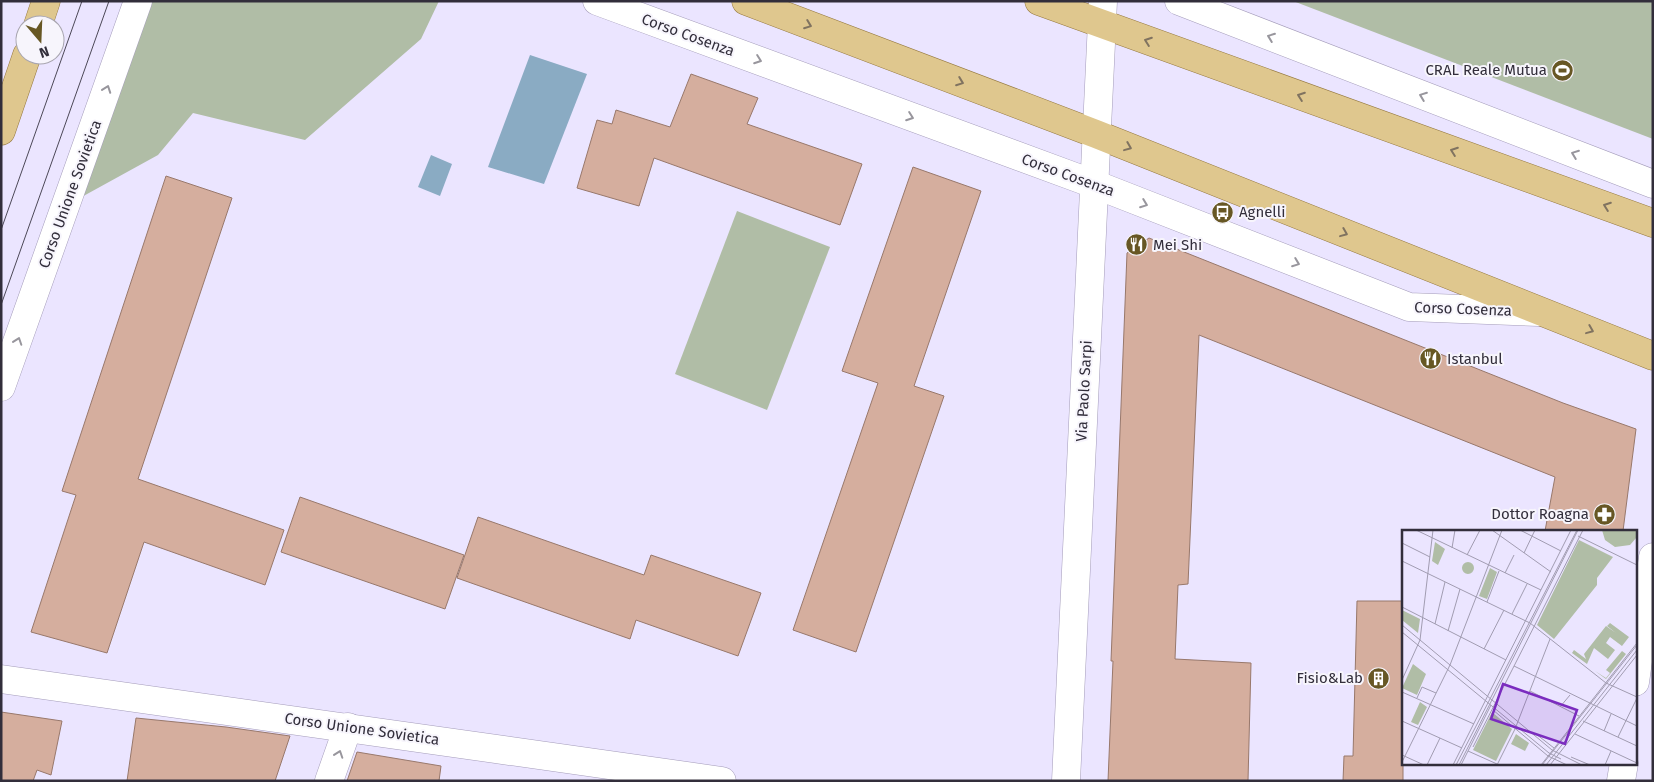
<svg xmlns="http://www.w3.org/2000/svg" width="1654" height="782" font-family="'Fira Sans',sans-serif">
<rect width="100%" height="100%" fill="#ebe5ff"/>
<!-- green -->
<g fill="#b0bda6">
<path d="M148,1H439L421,39L305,140L193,113L158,155L78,199Z"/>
<path d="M1293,1H1653V139Z"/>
<path d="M737,211L830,247L767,410L675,374Z"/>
</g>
<!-- water -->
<g fill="#8aabc3">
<path d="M530,55L587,74L544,184L488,167Z"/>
<path d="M431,155L452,164L440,196L418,187Z"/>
</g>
<!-- building -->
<g fill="#d5ae9e" stroke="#98786b">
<path d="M691,74L758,98L747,124L862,164L840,225L654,158L639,206L577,188L597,120L612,124L616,110L670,127Z"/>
<path d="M913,167L981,191L914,386L944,396L856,652L793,630L878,383L842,371Z"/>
<path d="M166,176L232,198L138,479L284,530L265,585L144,542L107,653L31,632L76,495L62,491Z"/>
<path d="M1149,238L1563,403L1636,429L1623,531H1545L1555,477L1199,335L1188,584L1178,585L1175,659L1251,663L1248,781H1108L1113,661H1111L1127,253Z"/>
<path d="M300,497L464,555L445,609L281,552Z"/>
<path d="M478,517L644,575L651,555L761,593L738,656L636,620L630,639L457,578Z"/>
<path d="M1357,601H1403V781H1343L1344,756H1353Z"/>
<path d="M1,712L62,721L51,775L37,770L33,781H1Z"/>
<path d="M136,718L226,727L290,736L275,781H127Z"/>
<path d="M357,752L441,766L439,781H347Z"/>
</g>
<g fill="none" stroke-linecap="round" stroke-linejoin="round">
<defs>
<g id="minor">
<path d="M597,1L1094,184L1409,307L1539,312"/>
<path d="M1179,1L1653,184"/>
<path d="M1,387L138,1"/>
<path d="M1,679L722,781"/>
<path d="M1635,682L1653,557"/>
<path d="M329,781L348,727"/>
<path d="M1066,781L1103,1"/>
<path d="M1621,781L1624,763"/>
</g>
<g id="major">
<path d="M746,1L1096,134L1653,356"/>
<path d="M1039,1L1653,223"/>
<path d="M38,25L46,1"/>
<path d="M1,131L27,55"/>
</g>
</defs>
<!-- minor casing -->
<use href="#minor" stroke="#a49cba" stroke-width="29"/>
<!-- major casing -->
<use href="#major" stroke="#957940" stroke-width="29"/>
<!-- minor -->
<use href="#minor" stroke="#fff" stroke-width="28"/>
<!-- major -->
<use href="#major" stroke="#dfc78e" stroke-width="28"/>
<!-- tram -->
<g stroke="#4c4857" stroke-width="1">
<path d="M1,230L82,1"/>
<path d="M1,305L109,1"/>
</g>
</g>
<!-- one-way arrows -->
<defs><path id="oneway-chevron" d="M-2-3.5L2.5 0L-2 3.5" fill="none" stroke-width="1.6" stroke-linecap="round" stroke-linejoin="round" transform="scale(1.25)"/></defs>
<g stroke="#807360">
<use href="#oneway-chevron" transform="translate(808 25) rotate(21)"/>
<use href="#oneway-chevron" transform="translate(1148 41) rotate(-160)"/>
<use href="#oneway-chevron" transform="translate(960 82) rotate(21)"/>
<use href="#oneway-chevron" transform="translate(1301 96) rotate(-160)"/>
<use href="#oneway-chevron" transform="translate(1128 147) rotate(22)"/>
<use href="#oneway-chevron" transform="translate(1454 151) rotate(-160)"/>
<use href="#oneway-chevron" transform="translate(1607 206) rotate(-160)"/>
<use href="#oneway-chevron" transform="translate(1344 233) rotate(22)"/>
<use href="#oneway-chevron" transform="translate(1590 330) rotate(22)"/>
</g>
<g stroke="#98969d">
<use href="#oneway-chevron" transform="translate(1271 37) rotate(-159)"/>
<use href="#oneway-chevron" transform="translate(758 60) rotate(20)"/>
<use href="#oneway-chevron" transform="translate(107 89) rotate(-70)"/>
<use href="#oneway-chevron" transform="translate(1423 96) rotate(-159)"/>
<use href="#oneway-chevron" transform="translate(910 117) rotate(20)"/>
<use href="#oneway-chevron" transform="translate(1575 154) rotate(-159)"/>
<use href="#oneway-chevron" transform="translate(1144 204) rotate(21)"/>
<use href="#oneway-chevron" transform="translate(1296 263) rotate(21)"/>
<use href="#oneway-chevron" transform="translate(18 341) rotate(-71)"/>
<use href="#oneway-chevron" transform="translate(339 754) rotate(-71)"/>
</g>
<!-- icons -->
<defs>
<symbol id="stadium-disc" viewBox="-11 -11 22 22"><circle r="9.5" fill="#675724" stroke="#f7f5fc"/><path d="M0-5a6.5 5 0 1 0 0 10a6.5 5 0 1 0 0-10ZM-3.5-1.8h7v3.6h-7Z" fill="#fff"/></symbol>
<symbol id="bus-disc" viewBox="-11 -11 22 22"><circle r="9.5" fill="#675724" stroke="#f7f5fc"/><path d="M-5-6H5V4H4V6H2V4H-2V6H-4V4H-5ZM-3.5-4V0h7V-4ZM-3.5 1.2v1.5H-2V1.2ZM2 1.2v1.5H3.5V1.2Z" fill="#fff"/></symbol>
<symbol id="restaurant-disc" viewBox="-11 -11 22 22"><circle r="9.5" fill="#675724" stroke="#f7f5fc"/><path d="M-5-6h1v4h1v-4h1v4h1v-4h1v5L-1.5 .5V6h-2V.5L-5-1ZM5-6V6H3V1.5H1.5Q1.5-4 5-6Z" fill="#fff"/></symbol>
<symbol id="pharmacy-disc" viewBox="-11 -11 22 22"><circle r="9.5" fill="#675724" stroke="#f7f5fc"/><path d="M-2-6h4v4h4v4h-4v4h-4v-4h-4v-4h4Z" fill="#fff"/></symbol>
<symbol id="building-disc" viewBox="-11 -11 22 22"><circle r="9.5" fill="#675724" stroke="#f7f5fc"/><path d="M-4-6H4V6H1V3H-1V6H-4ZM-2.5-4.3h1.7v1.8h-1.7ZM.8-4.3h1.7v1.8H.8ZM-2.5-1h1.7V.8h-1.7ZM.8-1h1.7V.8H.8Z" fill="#fff"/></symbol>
</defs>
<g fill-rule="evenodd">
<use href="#stadium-disc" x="1550" y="58" width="25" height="25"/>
<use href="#bus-disc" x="1210" y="200" width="25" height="25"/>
<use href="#restaurant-disc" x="1124" y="232" width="25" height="25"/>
<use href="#restaurant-disc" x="1418" y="346" width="25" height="25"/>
<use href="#pharmacy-disc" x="1592" y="502" width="25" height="25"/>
<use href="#building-disc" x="1366" y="666" width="25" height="25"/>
</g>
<g text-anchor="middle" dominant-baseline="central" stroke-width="4" stroke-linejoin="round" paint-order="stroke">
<!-- street labels -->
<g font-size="15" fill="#322e3b" stroke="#f7f5fc">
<text transform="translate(688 35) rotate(20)">Corso Cosenza</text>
<text transform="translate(1068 175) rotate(20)">Corso Cosenza</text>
<text transform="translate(70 194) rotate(-70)">Corso Unione Sovietica</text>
<text transform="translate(1463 309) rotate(2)">Corso Cosenza</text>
<text transform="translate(1084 391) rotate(-87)">Via Paolo Sarpi</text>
<text transform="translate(362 729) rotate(8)">Corso Unione Sovietica</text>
</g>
<!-- poi labels -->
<g font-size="15" fill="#322e3b" stroke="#f7f5fc" text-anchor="end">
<text x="1547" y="70">CRAL Reale Mutua</text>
<text x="1239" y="212" text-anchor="start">Agnelli</text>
<text x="1153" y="245" text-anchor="start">Mei Shi</text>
<text x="1447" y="359" text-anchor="start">Istanbul</text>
<text x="1589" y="514">Dottor Roagna</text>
<text x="1363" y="678">Fisio&amp;Lab</text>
</g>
</g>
<!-- overview -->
<g transform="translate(1402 530)">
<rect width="235" height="235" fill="#ebe5ff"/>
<path d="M200,0H235V7L228,15L213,17L203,10ZM177,10L211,27L195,48V55L152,109L135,95ZM33,12L43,19L36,35L30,31ZM60 38a6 6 0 1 1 12 0a6 6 0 1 1-12 0ZM88,38L95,42L85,69L77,66ZM0,80L18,89L16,103L0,90ZM208,93L227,107L220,116L208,107L204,113L213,120L206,129L192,118L185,134L170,123L172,120L184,129L182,124L204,96L214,103L205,96ZM220,121L224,124L204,149L193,141L204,148L208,143L204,140ZM11,134L24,144L15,165L0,158ZM18,172L25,177L16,195L9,192ZM90,182L110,199L94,231L71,220ZM114,204L127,213L123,221L109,214Z" fill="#b0bda6"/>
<path fill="none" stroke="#a19cb1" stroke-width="1" d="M14,0L139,60M90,0L149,42M118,0L159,21M176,6L235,35M0,13L28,27M50,18L53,0M122,23L133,0M65,25L78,0M0,31L128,93L204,153L235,167M103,43L112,25M85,72L97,41M0,77L104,130M110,84L125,54M33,94L43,52M0,95L150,220L180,235M46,101L58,59M0,102L147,223L159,229M82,119L102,80M112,136L235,196M0,150L18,110L31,0M128,161L177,186M0,162L72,194M15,168L20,157L34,163M158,177L168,165M91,180L146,226L165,235M0,191L60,218M181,191L235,216M202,201L209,184M134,204L152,218M173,204L235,233M216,207L235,168M71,217L181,0M66,221L95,234M0,225L22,235M169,227L188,235M0,232L48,135L100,0M25,235L38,208M51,235L169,0M54,235L175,0M57,235L176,0M59,235L89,175M95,235L113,199L148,109M139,235L235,113M140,235L235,115M144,235L235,120M148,235L235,125M203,235L209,221"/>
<path fill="#7b2cbf" fill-opacity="0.15" stroke="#7b2cbf" stroke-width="2.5" d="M101,154L175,180L163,214L89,189Z"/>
<rect width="235" height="235" fill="none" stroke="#322e3b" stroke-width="2.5"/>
</g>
<!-- border -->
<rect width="1654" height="782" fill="none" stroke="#322e3b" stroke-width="5"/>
<!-- north arrow -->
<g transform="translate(40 40) rotate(161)"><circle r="24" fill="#f7f5fc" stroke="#a8a5af"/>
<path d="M0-4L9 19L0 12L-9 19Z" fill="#675724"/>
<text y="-8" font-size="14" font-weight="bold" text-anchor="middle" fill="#322e3b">N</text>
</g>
</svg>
